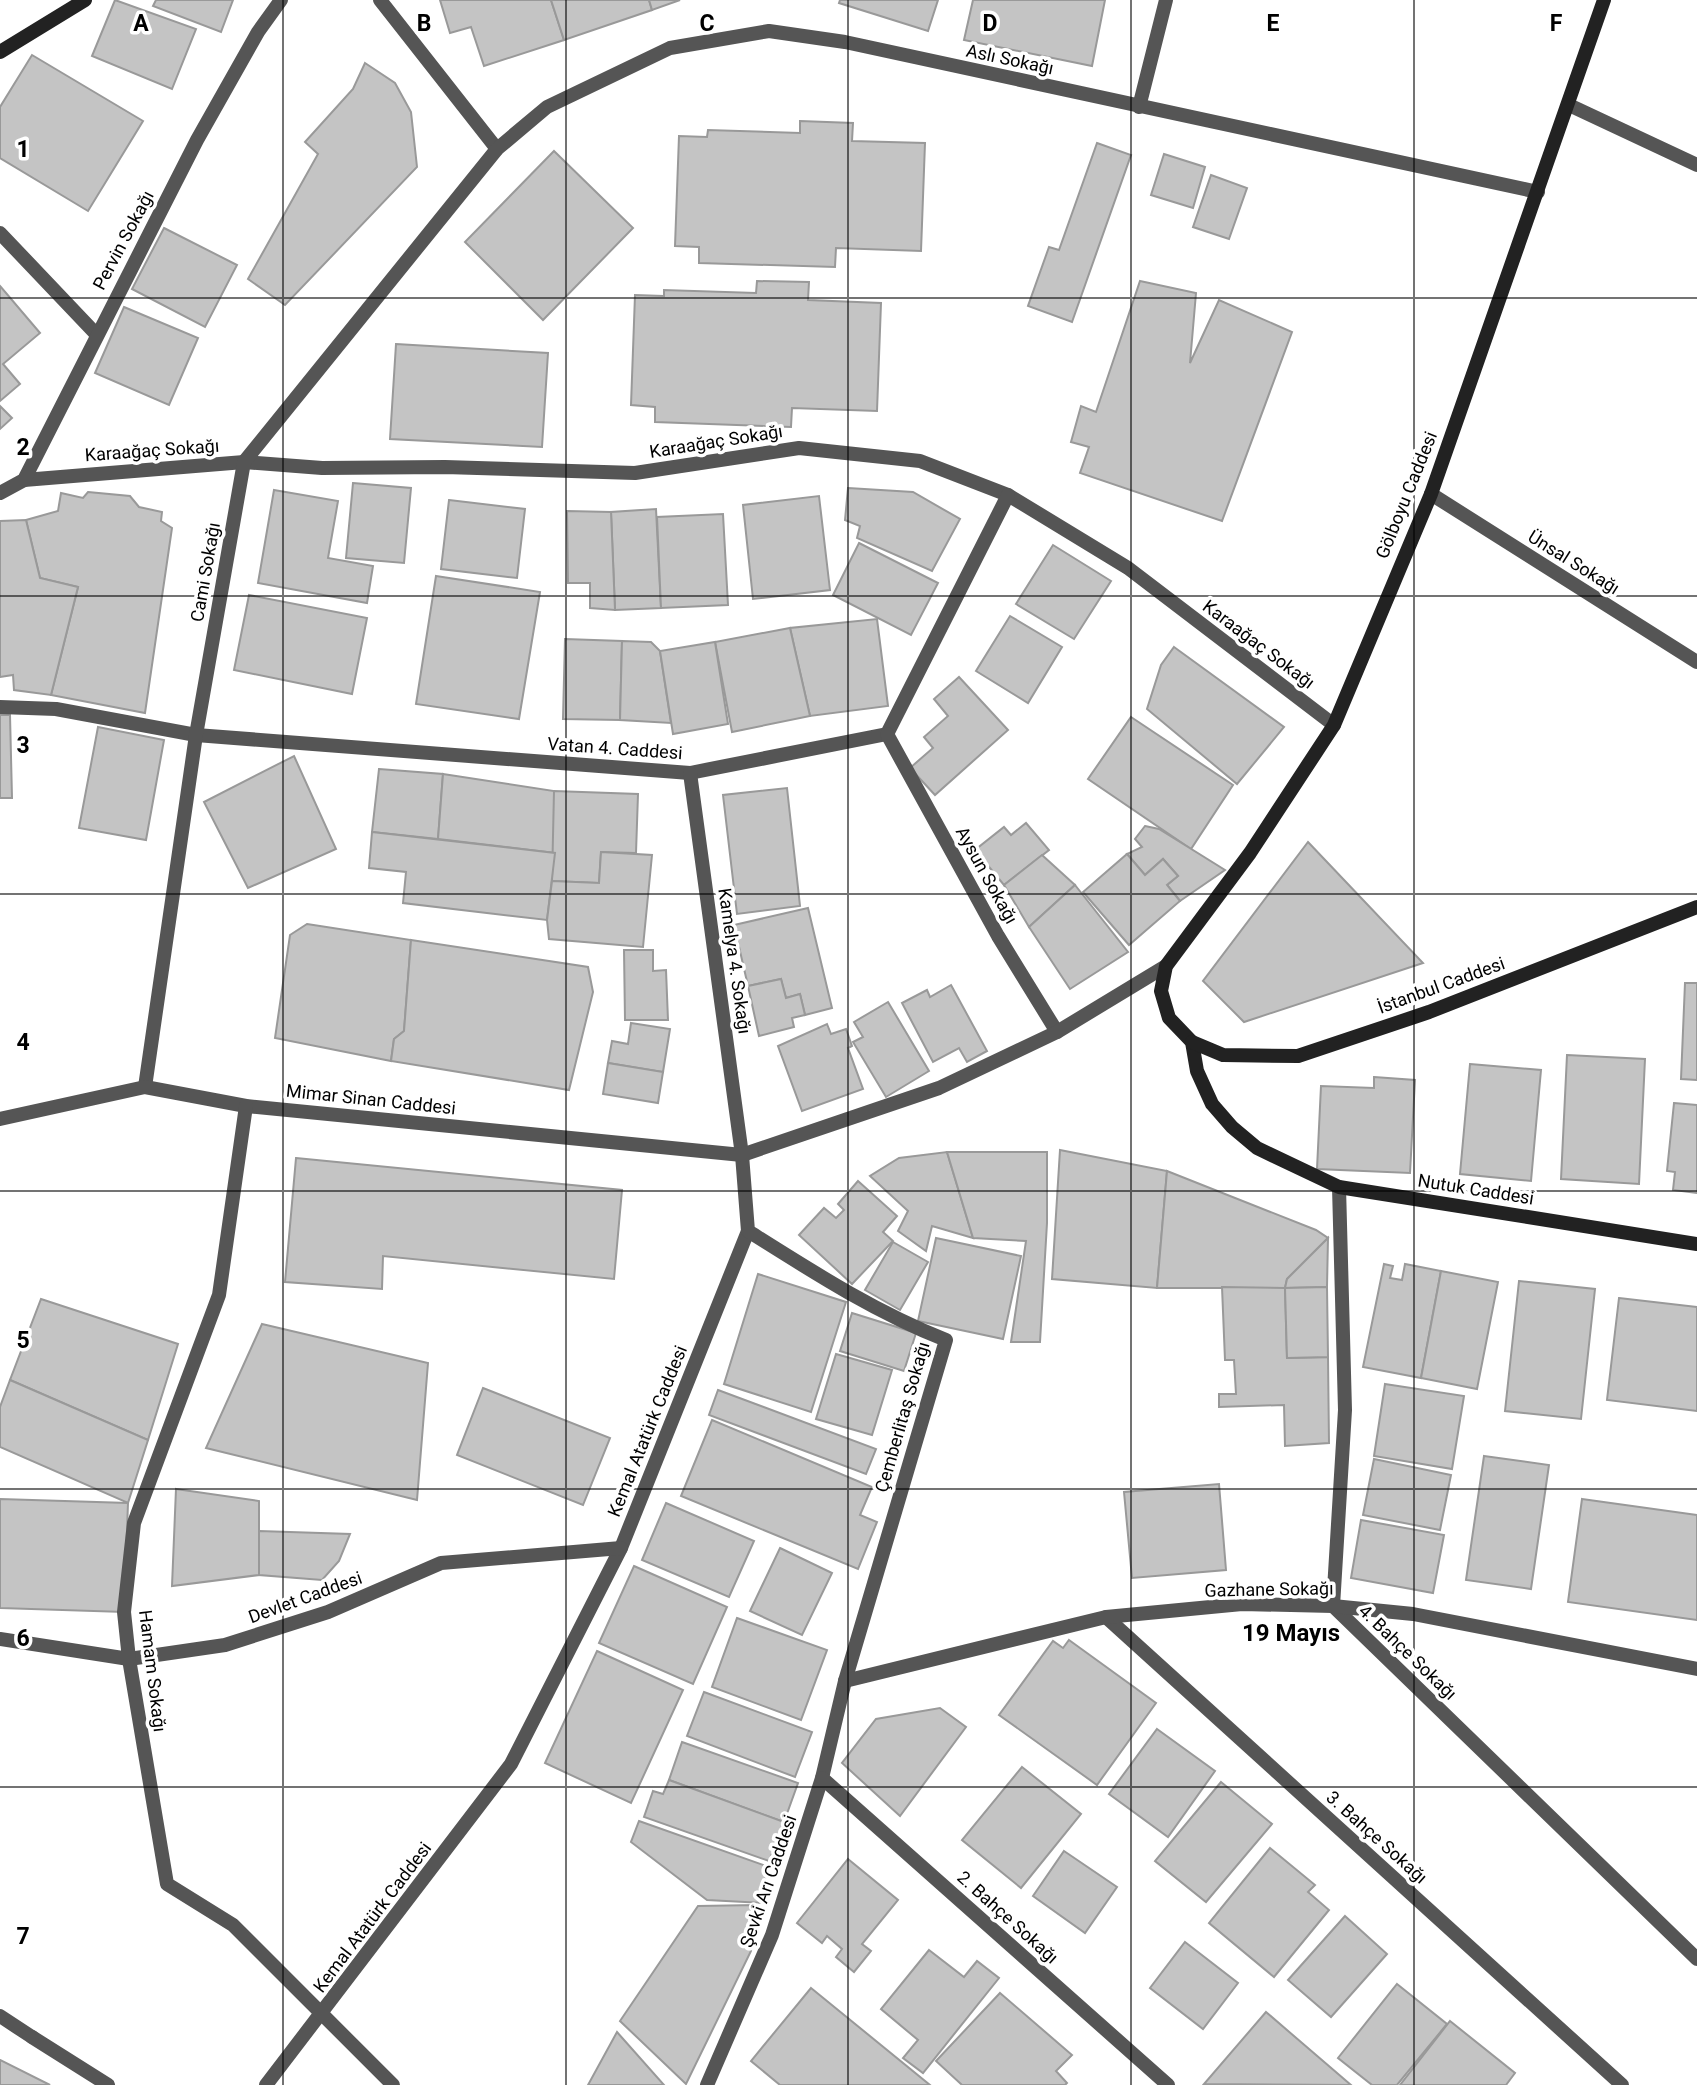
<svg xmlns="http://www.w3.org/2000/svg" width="1697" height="2085" font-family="Roboto,sans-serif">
<rect width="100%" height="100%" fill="#fff"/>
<!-- building -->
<g fill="#c4c4c4" stroke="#999" stroke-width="2">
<path d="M115,0L196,29L172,89L92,56Z"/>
<path d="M156,0H233L221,32L153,6Z"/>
<path d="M440,0H551L564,40L484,66L471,27L450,33Z"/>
<path d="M551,0H649L652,10L564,40Z"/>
<path d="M649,0H680L652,10Z"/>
<path d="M840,0H938L928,31L839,3Z"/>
<path d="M973,0H1105L1092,66L964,40Z"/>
<path d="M32,55L143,121L88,211L0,158V107Z"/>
<path d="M365,63L395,83L411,112L417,167L285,305L248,279L318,154L305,142L353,89Z"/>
<path d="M800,121L853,123L852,141L925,143L921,251L836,248L835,267L699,263V247L675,246L679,136L707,137L708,130L800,133Z"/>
<path d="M1097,143L1131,155L1072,322L1028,306L1049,247L1059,250Z"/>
<path d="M554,151L633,228L543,320L465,242Z"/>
<path d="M1164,154L1205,167L1193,208L1151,195Z"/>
<path d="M1211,175L1247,188L1229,239L1193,227Z"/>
<path d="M164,228L237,265L205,327L132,289Z"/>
<path d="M757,281L809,282L808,300L881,303L877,411L792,408L791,427L655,422V407L631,405L635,295L664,296V290L756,293Z"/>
<path d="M1140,281L1196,293L1190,363L1219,300L1292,332L1222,521L1080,473L1089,447L1071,442L1081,406L1096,412Z"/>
<path d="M0,286L40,333L3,364L20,384L0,401Z"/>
<path d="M124,307L198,338L169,405L95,373Z"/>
<path d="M396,344L548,353L542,447L390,439Z"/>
<path d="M0,406L12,418L0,429Z"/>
<path d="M353,483L411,488L404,563L346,558Z"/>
<path d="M848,488L913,492L960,519L932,571L857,538L860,526L845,520Z"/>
<path d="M274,490L338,501L328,558L373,566L367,603L258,583Z"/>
<path d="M88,492L130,496L139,507L162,512L161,521L172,528L145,713L51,695L78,587L40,578L26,520L58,511L61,493L83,498Z"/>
<path d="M819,496L830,590L753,599L743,505Z"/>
<path d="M449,500L525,509L517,578L441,569Z"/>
<path d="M656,509L661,608L615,610L611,512Z"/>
<path d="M567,511L611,512L615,610L590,608V583H568Z"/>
<path d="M723,514L728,605L661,608L657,517Z"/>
<path d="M26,520L40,578L78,587L51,695L14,690L13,675L0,677V521Z"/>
<path d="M859,543L938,583L911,635L833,595Z"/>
<path d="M1053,545L1111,581L1074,639L1016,604Z"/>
<path d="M436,576L540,592L519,719L416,704Z"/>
<path d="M249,595L367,618L352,694L234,670Z"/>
<path d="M1010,616L1062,647L1028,703L976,671Z"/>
<path d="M877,619L888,706L810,716L790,628Z"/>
<path d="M790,628L810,716L732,732L715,642Z"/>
<path d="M565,639L622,641L620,720L563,719Z"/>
<path d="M622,641L651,642L660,651L671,723L620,720Z"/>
<path d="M715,642L728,724L673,734L660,651Z"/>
<path d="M1174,647L1284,727L1237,784L1147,709L1161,665Z"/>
<path d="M959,677L1008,730L935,795L910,768L933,748L924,737L948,716L934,699Z"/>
<path d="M0,715H10L12,798H0Z"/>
<path d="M1131,717L1233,785L1191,849L1088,779Z"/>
<path d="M98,727L164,740L146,840L79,828Z"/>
<path d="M294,756L336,849L248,888L204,802Z"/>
<path d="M379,769L443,774L438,839L372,832Z"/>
<path d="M443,774L554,791L555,853L438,839Z"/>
<path d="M787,788L800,906L737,914L723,795Z"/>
<path d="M554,791L638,794L636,853L601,852L599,883L552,881Z"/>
<path d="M1026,823L1049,850L1004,885L975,850L1004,827L1011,835Z"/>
<path d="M1145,826L1159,829L1225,870L1180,901L1167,885L1178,876L1163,859L1145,875L1127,854L1142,847L1135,839Z"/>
<path d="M372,832L555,853L547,920L403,903L406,872L369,868Z"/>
<path d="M1308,842L1423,963L1244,1022L1203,981Z"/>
<path d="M601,852L652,855L643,947L549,939L547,920L552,881L599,883Z"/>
<path d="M1127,854L1145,875L1163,859L1178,876L1167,885L1180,901L1129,945L1083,892Z"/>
<path d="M1042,855L1075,885L1029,927L1004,885Z"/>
<path d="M1075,885L1128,952L1070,989L1029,927Z"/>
<path d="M808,908L832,1008L805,1015L800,994L786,998L781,979L748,986L734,925Z"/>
<path d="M307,924L411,940L404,1031L394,1039L391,1061L275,1038L290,935Z"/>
<path d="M411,940L588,967L593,992L569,1090L391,1061L394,1039L404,1031Z"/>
<path d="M624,950H653V971L666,970L668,1020H625Z"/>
<path d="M781,979L786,998L800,994L805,1015L792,1018L794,1027L759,1036L748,986Z"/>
<path d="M1685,983H1697V1080L1681,1079Z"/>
<path d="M951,985L987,1051L967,1062L959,1048L933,1062L902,1003L927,990L930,997Z"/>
<path d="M888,1002L929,1071L886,1097L853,1042L863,1037L854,1022Z"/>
<path d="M631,1023L670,1029L663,1072L608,1063L612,1041L628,1044Z"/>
<path d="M827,1024L831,1034L846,1029L852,1046L848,1048L863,1089L802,1111L778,1046Z"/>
<path d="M1567,1055L1645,1059L1639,1184L1561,1179Z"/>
<path d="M608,1063L663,1072L658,1103L603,1094Z"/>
<path d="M1470,1064L1541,1070L1531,1181L1460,1174Z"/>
<path d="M1374,1077L1415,1080L1410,1173L1317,1169L1321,1086L1374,1088Z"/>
<path d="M1674,1103L1697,1105V1193L1673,1190L1675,1172L1667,1171Z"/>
<path d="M1060,1150L1167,1171L1157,1288L1052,1279Z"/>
<path d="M947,1152L973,1238L932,1226L926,1251L898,1231L908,1211L870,1176L899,1158Z"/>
<path d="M947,1152H1047V1223L1040,1342H1011L1026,1241L973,1238Z"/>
<path d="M296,1158L622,1190L614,1279L383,1256L382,1289L285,1282Z"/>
<path d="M1167,1171L1316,1230L1328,1238L1287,1279L1285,1288H1157Z"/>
<path d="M858,1181L897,1216L883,1232L893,1241L852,1284L799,1235L824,1208L836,1218L844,1210L838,1204Z"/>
<path d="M936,1238L1021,1256L1003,1339L918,1321Z"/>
<path d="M1328,1238L1327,1287L1285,1288L1287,1279Z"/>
<path d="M893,1242L928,1262L900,1310L865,1290Z"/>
<path d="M1384,1264L1393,1266L1390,1278L1402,1280L1405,1264L1441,1271L1421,1378L1363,1367Z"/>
<path d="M1441,1271L1498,1282L1477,1389L1421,1378Z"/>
<path d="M758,1274L846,1302L811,1412L724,1384Z"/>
<path d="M1519,1281L1595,1289L1581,1419L1505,1411Z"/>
<path d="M1222,1287L1285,1288L1287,1358L1328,1357L1329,1443L1285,1446L1284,1405L1219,1407V1394H1236L1234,1360H1225Z"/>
<path d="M1327,1287L1328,1357L1287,1358L1285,1288Z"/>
<path d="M1619,1298L1697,1307V1411L1607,1400Z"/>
<path d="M41,1299L178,1344L148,1440L10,1380Z"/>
<path d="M852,1313L916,1333L904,1371L840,1351Z"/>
<path d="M262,1324L428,1363L417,1500L206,1448Z"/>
<path d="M836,1354L892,1370L872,1435L816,1419Z"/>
<path d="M10,1380L148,1440L128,1503L0,1447V1407Z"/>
<path d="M1385,1384L1464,1396L1452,1469L1374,1456Z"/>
<path d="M483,1388L610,1438L583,1505L457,1455Z"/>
<path d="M718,1390L876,1449L866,1474L709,1415Z"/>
<path d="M712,1420L872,1487L860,1515L877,1522L858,1569L681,1496Z"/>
<path d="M1484,1456L1549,1465L1531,1589L1466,1580Z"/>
<path d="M1374,1459L1451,1475L1440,1530L1363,1515Z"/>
<path d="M1219,1484L1226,1570L1132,1578L1124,1492Z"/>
<path d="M176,1489L259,1501V1575L172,1586Z"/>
<path d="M0,1499L128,1503L124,1612L0,1608Z"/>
<path d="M1582,1499L1697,1515V1620L1568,1602Z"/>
<path d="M666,1503L754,1541L729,1597L642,1560Z"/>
<path d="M1361,1520L1444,1535L1433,1593L1351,1578Z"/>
<path d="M259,1531L350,1534L339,1561L322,1580L259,1575Z"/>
<path d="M780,1548L832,1573L802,1635L750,1611Z"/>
<path d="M634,1566L727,1607L693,1684L599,1643Z"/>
<path d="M737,1618L827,1650L801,1720L712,1687Z"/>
<path d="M1069,1640L1156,1703L1097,1785L999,1715L1053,1641L1063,1648Z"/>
<path d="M597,1651L683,1690L631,1803L545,1763Z"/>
<path d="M704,1692L812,1732L795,1777L687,1736Z"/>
<path d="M940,1708L966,1727L900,1816L842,1763L876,1719Z"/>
<path d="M1157,1729L1215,1771L1168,1837L1109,1794Z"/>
<path d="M682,1742L798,1783L784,1822L669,1780Z"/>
<path d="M1022,1767L1081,1814L1021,1888L962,1840Z"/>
<path d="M669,1780L784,1822L769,1861L644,1817L653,1791L663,1794Z"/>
<path d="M1221,1782L1272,1824L1206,1902L1155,1861Z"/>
<path d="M639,1821L766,1866L764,1903L707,1900L631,1842Z"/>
<path d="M1270,1848L1315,1885L1308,1892L1329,1910L1274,1977L1209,1923Z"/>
<path d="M1064,1851L1117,1887L1085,1933L1033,1896Z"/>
<path d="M848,1859L898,1900L862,1944L871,1951L854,1972L836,1957L842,1949L827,1936L822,1943L797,1923Z"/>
<path d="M757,1905L751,1951L686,2084L620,2021L698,1906Z"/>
<path d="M1345,1916L1387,1954L1331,2017L1288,1980Z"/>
<path d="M1185,1942L1238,1983L1203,2029L1150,1988Z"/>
<path d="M929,1950L964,1977L977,1961L999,1978L923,2073L903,2058L918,2040L881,2009Z"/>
<path d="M1397,1984L1447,2024L1397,2085H1372L1338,2058Z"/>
<path d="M811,1988L930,2085H780L751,2061Z"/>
<path d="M1000,1993L1072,2055L1056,2071L1067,2083L1065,2085H962L936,2061Z"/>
<path d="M1266,2012L1351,2085L1204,2084Z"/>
<path d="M1450,2021L1515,2073L1506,2085H1400Z"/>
<path d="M617,2032L664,2085H588Z"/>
<path d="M0,2060L50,2085H0Z"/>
</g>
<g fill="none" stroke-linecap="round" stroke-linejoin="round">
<!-- pedestrian -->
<g stroke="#555" stroke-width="14">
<path d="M32,2037L108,2085"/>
<path d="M266,2085L511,1764L621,1548L748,1231"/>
<path d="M393,2085L233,1925L167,1884L129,1659L225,1645L328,1612L441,1563L621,1548"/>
</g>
<!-- minor -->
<g stroke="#555" stroke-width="14">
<path d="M380,0L497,149"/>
<path d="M1569,105L1697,165"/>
<path d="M1139,107L1166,0"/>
<path d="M0,233L96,334"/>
<path d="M24,480L244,462L322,468L445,467L635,473L799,448L920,461L1008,495L1128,568L1334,725"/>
<path d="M0,493L24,480L197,140L258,32L281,0"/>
<path d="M1431,494L1697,662"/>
<path d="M0,707L56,709L196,735L690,773L887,734L1008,495"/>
<path d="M887,734L998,936L1057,1032"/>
<path d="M690,773L742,1155L748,1231C813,1272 875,1312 946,1340L845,1681L822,1778L772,1935L707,2085"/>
<path d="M145,1087L196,735L244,462L497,149L547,107L670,48L769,31L845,42L1538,192"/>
<path d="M0,1119L145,1087L246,1106L742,1155L939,1088L1057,1032L1166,966"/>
<path d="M1339,1187L1345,1410L1333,1606L1697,1959"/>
<path d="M1106,1617L1622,2085"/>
<path d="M0,1639L129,1659L124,1612L134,1523L219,1295L246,1106"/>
<path d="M845,1681L1106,1617L1242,1604L1333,1606L1413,1614L1697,1669"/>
<path d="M822,1778L1168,2085"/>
<path d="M0,2016L32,2037"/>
</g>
<!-- secondary -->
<g stroke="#222" stroke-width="14">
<path d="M1604,0L1431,494L1334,725L1250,853L1166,966L1161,991L1169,1018L1192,1042L1197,1071L1212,1104L1232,1127L1257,1148L1339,1187L1697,1244"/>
<path d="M0,52L85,0"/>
<path d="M1192,1042L1223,1055L1298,1056L1429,1012L1697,907"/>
</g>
</g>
<!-- grid -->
<path fill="none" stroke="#000" stroke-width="2" stroke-opacity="0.55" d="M283,0V2085M566,0V2085M848,0V2085M1131,0V2085M1414,0V2085M0,298H1697M0,596H1697M0,894H1697M0,1191H1697M0,1489H1697M0,1787H1697"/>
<g text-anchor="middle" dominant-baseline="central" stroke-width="7" stroke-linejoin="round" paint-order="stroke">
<!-- street labels -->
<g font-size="18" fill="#000" stroke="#fff">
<text transform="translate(1010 59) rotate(12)">Aslı Sokağı</text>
<text transform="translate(123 240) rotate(-62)">Pervin Sokağı</text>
<text transform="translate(716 441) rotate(-9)">Karaağaç Sokağı</text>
<text transform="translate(152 450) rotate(-4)">Karaağaç Sokağı</text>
<text transform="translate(1406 495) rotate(-68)">Gölboyu Caddesi</text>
<text transform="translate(1574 562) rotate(32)">Ünsal Sokağı</text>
<text transform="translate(205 572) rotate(-80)">Cami Sokağı</text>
<text transform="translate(1259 644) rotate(37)">Karaağaç Sokağı</text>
<text transform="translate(615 748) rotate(4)">Vatan 4. Caddesi</text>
<text transform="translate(987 875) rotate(61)">Aysun Sokağı</text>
<text transform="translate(735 961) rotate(82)">Kamelya 4. Sokağı</text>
<text transform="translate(1441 985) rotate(-20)">İstanbul Caddesi</text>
<text transform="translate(371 1099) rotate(6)">Mimar Sinan Caddesi</text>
<text transform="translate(1476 1189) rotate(9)">Nutuk Caddesi</text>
<text transform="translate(902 1417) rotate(-74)">Çemberlitaş Sokağı</text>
<text transform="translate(647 1431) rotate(-68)">Kemal Atatürk Caddesi</text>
<text transform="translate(1269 1589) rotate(-1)">Gazhane Sokağı</text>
<text transform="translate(305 1597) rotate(-20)">Devlet Caddesi</text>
<text transform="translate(1408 1652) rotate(44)">4. Bahçe Sokağı</text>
<text transform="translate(153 1671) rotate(83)">Hamam Sokağı</text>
<text transform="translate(1377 1837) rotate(42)">3. Bahçe Sokağı</text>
<text transform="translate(768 1881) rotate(-71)">Şevki Arı Caddesi</text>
<text transform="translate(372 1917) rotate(-53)">Kemal Atatürk Caddesi</text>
<text transform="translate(1008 1917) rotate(42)">2. Bahçe Sokağı</text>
</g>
<!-- district labels -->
<g font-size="24" font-weight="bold" fill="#000" stroke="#fff">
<text x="1291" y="1633">19 Mayıs</text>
</g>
</g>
<g font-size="23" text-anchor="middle" font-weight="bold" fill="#000" stroke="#fff" stroke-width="7" stroke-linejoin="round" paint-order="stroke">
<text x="141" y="31">A</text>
<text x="424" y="31">B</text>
<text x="707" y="31">C</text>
<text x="990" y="31">D</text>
<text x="1273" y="31">E</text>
<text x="1556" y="31">F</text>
<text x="23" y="157">1</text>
<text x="23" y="455">2</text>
<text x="23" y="753">3</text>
<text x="23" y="1050">4</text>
<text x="23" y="1348">5</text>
<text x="23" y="1646">6</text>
<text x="23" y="1944">7</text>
</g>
</svg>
